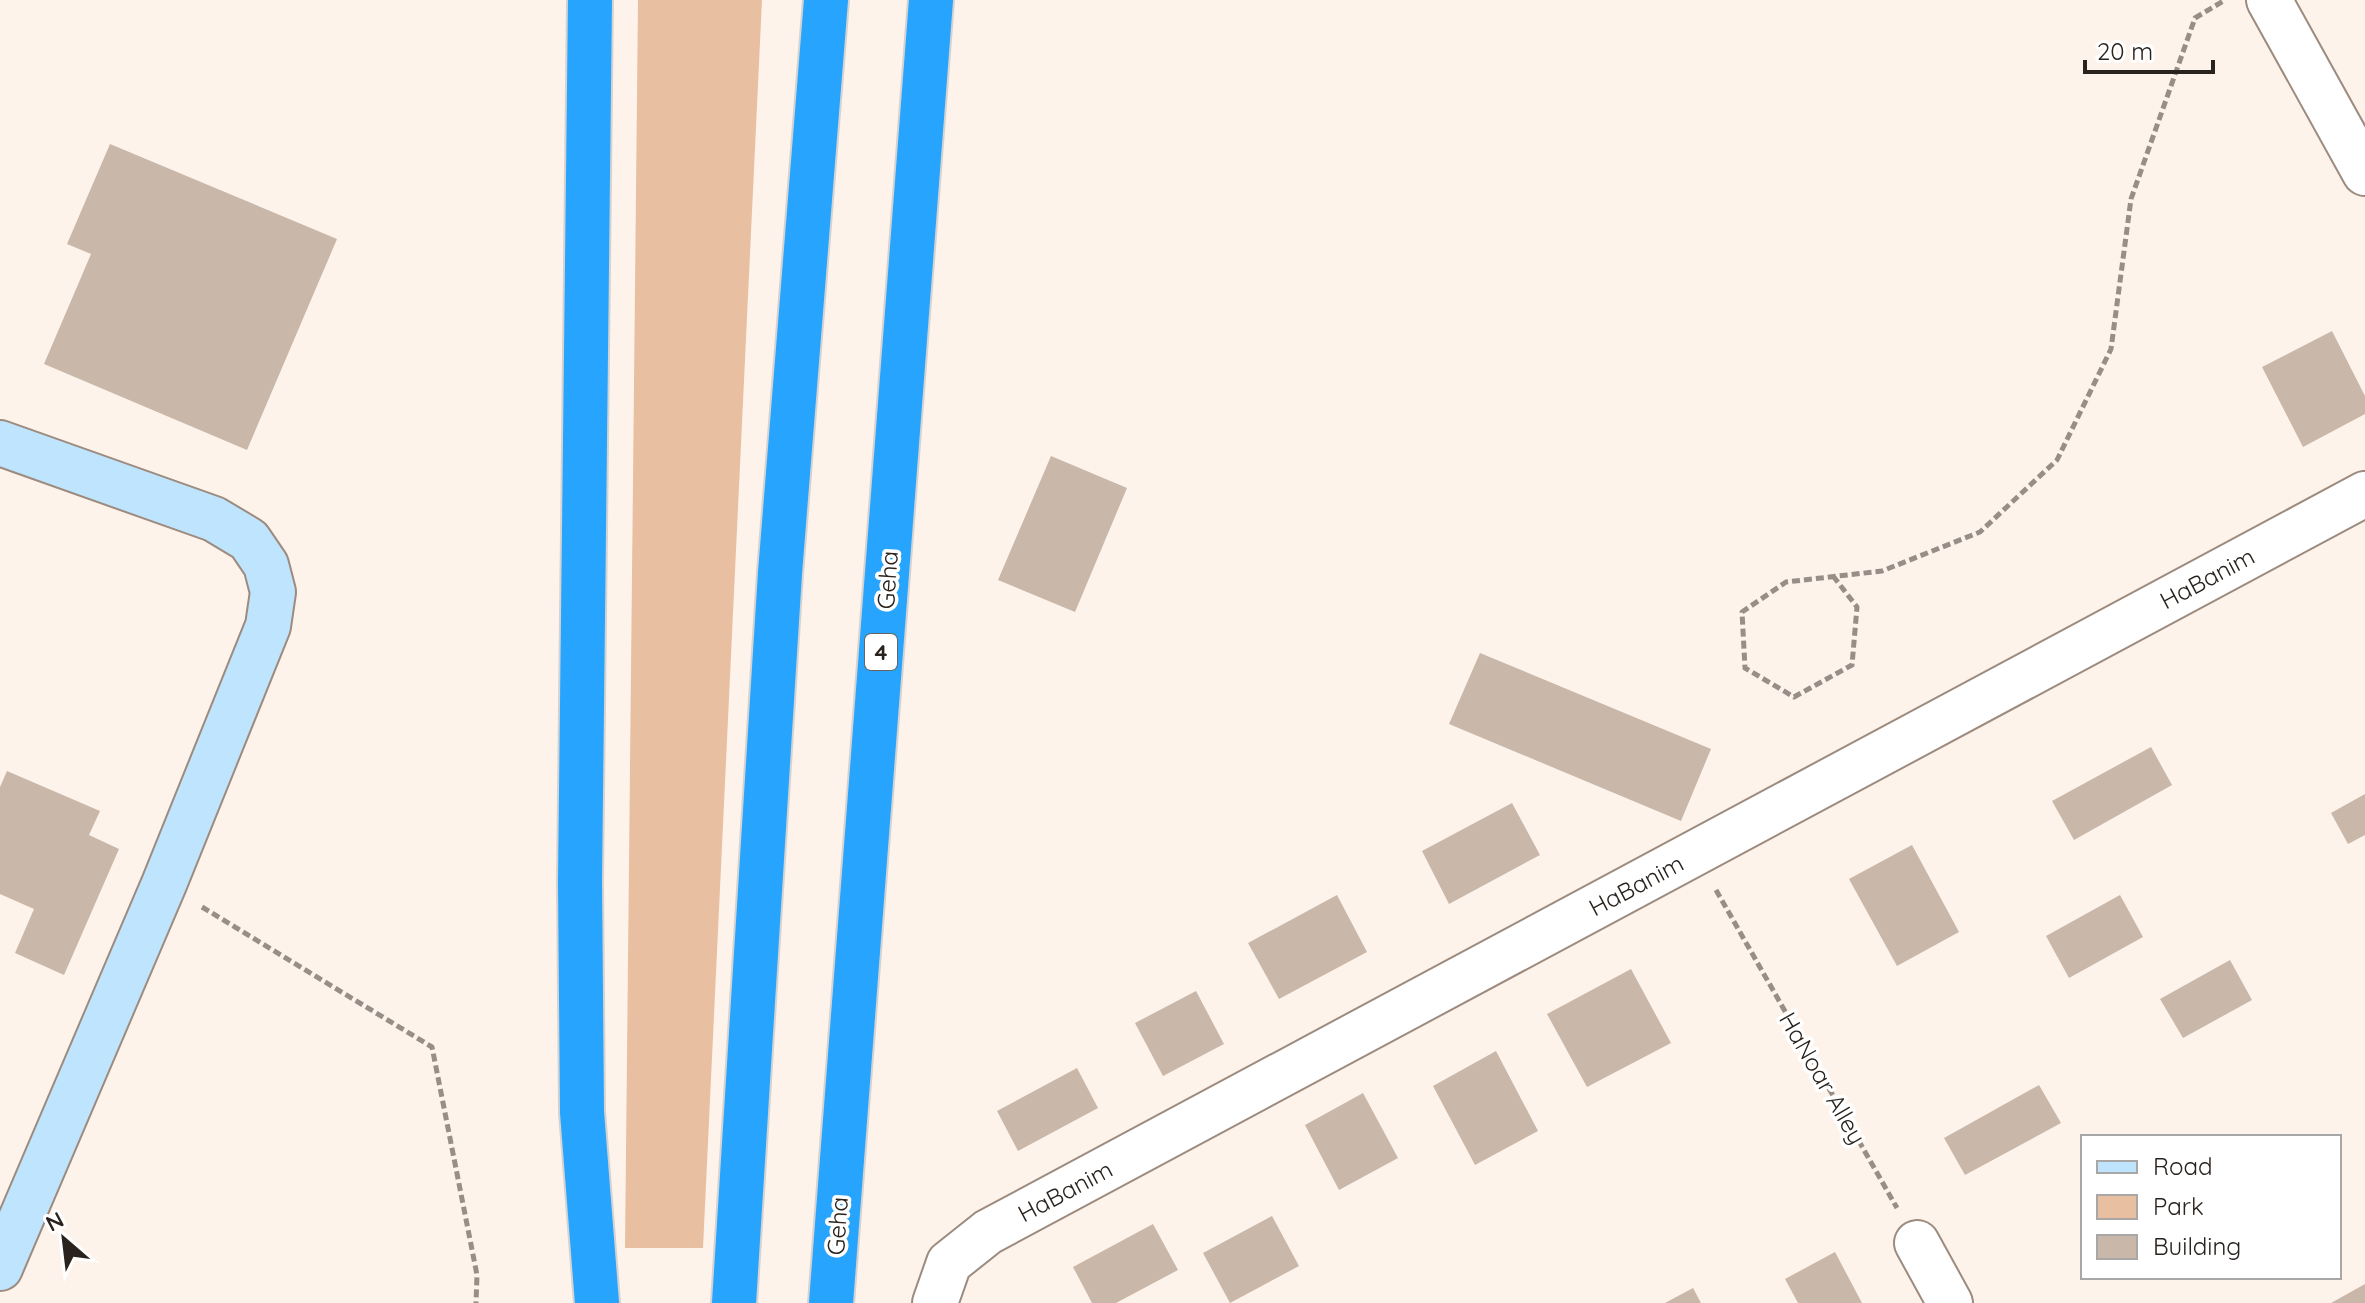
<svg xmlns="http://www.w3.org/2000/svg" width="2365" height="1303" font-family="Quicksand,sans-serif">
<rect width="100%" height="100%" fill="#fef3ea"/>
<!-- green -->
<path fill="#e8bfa1" d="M638,0H762L703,1248H625Z"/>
<!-- building -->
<g fill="#c9b7a9">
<path d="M110,144L337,239L247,450L44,364L91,254L67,244Z"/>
<path d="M2332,331L2365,396V414L2303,447L2262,367Z"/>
<path d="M1051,456L1127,488L1075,612L998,580Z"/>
<path d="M1480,653L1711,749L1681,821L1449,724Z"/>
<path d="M2151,747L2172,785L2074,840L2052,801Z"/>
<path d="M7,771L100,811L89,835L119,849L64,975L15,953L34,909L0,894V787Z"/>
<path d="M2365,794V835L2348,844L2331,813Z"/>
<path d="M1512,803L1540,855L1449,904L1422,851Z"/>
<path d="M1912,845L1959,932L1897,966L1849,879Z"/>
<path d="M1337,895L1367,952L1279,999L1248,943Z"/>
<path d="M2120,895L2143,937L2069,978L2046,936Z"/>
<path d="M2230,960L2252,1000L2183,1038L2160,999Z"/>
<path d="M1631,969L1671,1043L1587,1087L1547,1014Z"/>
<path d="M1196,991L1224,1044L1163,1076L1135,1023Z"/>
<path d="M1496,1051L1538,1131L1475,1165L1433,1086Z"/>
<path d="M1077,1068L1098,1108L1018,1151L997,1111Z"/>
<path d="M2039,1085L2061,1123L1965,1175L1944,1138Z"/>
<path d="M1363,1093L1398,1158L1339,1190L1305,1125Z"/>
<path d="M1272,1216L1299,1266L1230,1303L1203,1253Z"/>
<path d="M1153,1224L1178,1270L1116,1303H1092L1073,1267Z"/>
<path d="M1835,1252L1862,1303H1798L1785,1279Z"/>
<path d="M2365,1284V1303H2331Z"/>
<path d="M1693,1288L1701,1303H1665Z"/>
</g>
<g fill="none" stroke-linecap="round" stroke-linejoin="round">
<defs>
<g id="street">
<path d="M2269,0L2365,173"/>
<path d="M1917,1243L1950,1303"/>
<path d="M935,1303L949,1263L988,1232L2365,494"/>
</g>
<path id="secondary" d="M0,443L214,519L249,540L266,565L273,592L268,626L164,884L0,1268"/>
<g id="highway">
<path d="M590,0L580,881L582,1112L597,1303"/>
<path d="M734,1303L780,573L826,0"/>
<path d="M831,1303L931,0"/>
</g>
</defs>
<!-- street casing -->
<use href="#street" stroke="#9c8b7e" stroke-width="48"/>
<!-- secondary casing -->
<use href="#secondary" stroke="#9c8b7e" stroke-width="48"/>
<!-- highway casing -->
<use href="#highway" stroke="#d4d3d2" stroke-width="48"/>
<!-- path -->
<g stroke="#978e87" stroke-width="5" stroke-dasharray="8 4" stroke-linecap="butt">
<path d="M1833,576L1857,607L1852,665L1794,697L1745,668L1742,612L1786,582L1882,571L1980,532L2057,460L2111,349L2131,199L2195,18L2225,0"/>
<path d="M1716,890L1897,1208"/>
<path d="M202,907L432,1047L477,1275L476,1303"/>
</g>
<!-- street -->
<use href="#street" stroke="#fff" stroke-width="44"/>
<!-- secondary -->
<use href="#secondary" stroke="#bee4fe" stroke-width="44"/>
<!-- highway -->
<use href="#highway" stroke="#27a4fd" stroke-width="44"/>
</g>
<g text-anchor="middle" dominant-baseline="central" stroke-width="7" stroke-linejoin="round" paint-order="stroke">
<!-- shield labels -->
<rect fill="#fff" stroke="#696461" stroke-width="2" x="865" y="634" width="32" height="36" rx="6"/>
<g font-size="22" font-weight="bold" fill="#29221d">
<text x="881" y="652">4</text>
</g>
<!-- street labels -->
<g font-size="24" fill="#29221d" stroke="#fff">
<text transform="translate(2207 578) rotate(-28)">HaBanim</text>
<text transform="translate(887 580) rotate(-86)">Geha</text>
<text transform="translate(1636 885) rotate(-28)">HaBanim</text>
<text transform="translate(1823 1078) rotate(60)">HaNoar Alley</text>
<text transform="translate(1065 1191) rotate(-28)">HaBanim</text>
<text transform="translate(837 1226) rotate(-86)">Geha</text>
</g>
</g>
<!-- legend -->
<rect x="2081" y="1135" width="260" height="144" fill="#ffffff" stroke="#a9a7a5" stroke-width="2"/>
<rect x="2097" y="1161" width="40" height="12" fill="#bee4fe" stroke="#a9a7a5" stroke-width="2"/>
<text x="2153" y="1175" font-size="24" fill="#29221d">Road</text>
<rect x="2097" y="1195" width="40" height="24" fill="#e8bfa1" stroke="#a9a7a5" stroke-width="2"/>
<text x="2153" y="1215" font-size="24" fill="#29221d">Park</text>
<rect x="2097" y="1235" width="40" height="24" fill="#c9b7a9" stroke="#a9a7a5" stroke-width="2"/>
<text x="2153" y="1255" font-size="24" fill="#29221d">Building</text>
<!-- north arrow -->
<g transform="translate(64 1239) rotate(332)" stroke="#ffffff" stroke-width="6" paint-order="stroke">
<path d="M0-6L14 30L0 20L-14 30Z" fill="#29221d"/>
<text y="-12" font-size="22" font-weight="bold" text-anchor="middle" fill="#29221d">N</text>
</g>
<!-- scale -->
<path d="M2085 60v12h128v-12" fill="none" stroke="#29221d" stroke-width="4"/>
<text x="2097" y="60" font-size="24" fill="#29221d" stroke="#ffffff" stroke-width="6" paint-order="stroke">20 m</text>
</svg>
